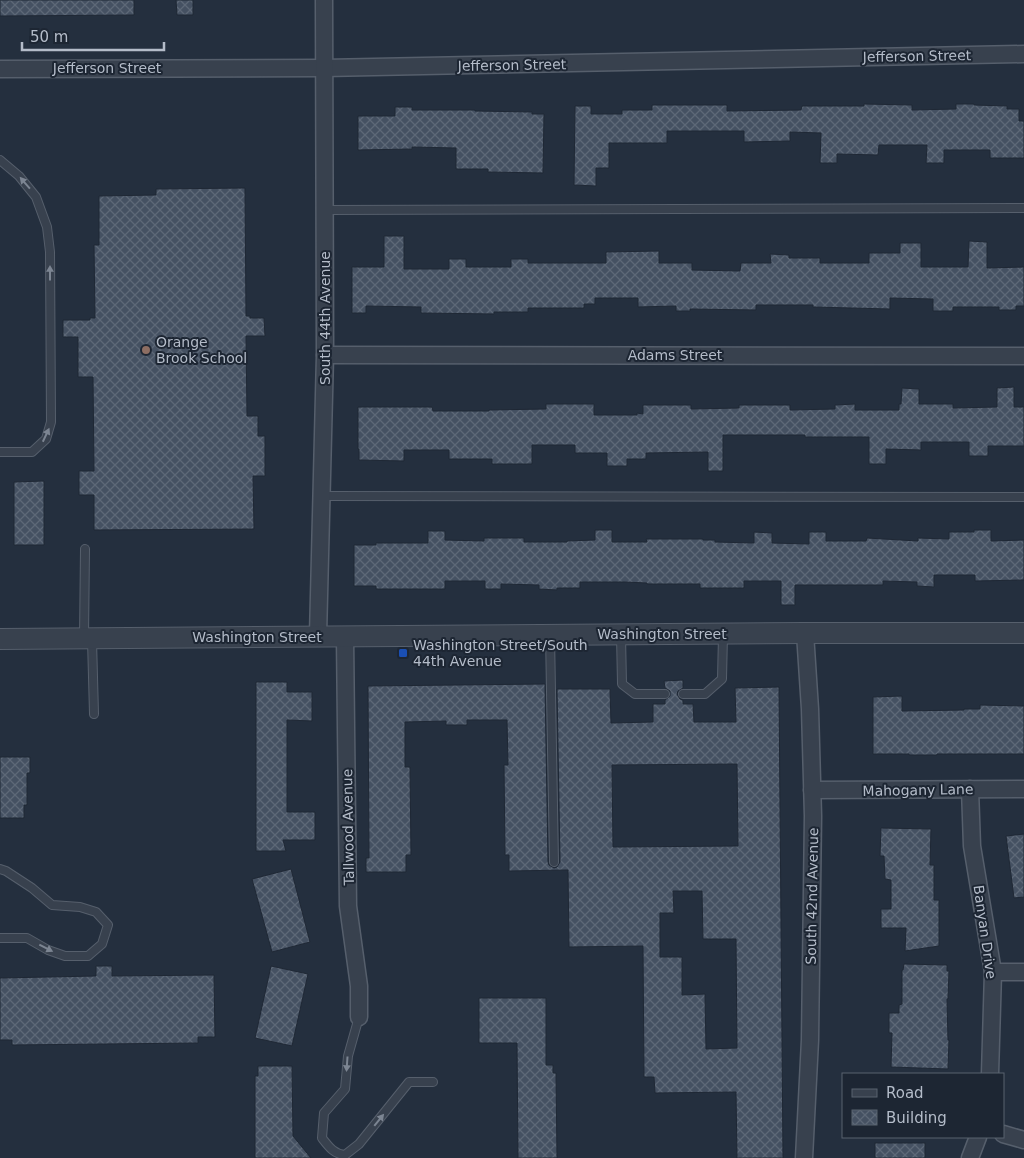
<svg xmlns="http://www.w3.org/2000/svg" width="1024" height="1158" font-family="'DejaVu Sans',sans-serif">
<defs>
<pattern id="building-cross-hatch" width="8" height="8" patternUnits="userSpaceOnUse" patternTransform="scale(1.25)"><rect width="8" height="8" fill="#455162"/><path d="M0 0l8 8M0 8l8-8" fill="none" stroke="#5d6877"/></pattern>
</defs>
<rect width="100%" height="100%" fill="#242f3e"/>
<!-- building -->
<g fill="url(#building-cross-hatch)" stroke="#1f2835" fill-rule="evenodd">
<path d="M0,0H134V15L0,16Z"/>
<path d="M176,0H193V15H177Z"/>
<path d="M864,104L912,105V110L956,109V104H974V105L1007,106V109H1019V121H1024V158H990V150H944V163H926L927,145H879L878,155L837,154V163H820L821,133L790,132V141L744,142V131H667V143H609V168H596V186L574,185L575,106H591V114H622V110H652V105H727V111L801,110L802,106H864Z"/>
<path d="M395,107H412V110H475V111L532,112V114H544L543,173L488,172V169H456V148L412,147V149L358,150V116H395Z"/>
<path d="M245,188L246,316H250V318H264L265,336H246L247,416H258V436H265V476H253L254,529L94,530V495H79V471H94L93,377H78V337H63V320H90V318H95L94,245H99V196L156,195V189Z"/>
<path d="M384,236H404V269H449V259H466V267H511V259H528V263H606V252L659,251V263H692V270L740,271L741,263H771L770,254L789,255V258H820V263H869V253H900V243H921V267H968L969,241L987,242V268L1024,267V306H1016V310H999V307H953V311H933V299L890,298V309L813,307V305H756V310L690,309V311H676V306L638,307V298H595V304H584V308H528V312H494V314L421,313V307L366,306V313H352V267H384Z"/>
<path d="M1014,387V407H1024V446H988V456H969V442H921V450L886,449V464H869V437H805V435H723V471H708V452L646,453V459H627V466H607V453H575V445H532V464H492V459H449V450H404V461L359,460V449H358V407H432L433,411H489V410L546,409V404H594V415H637V413L643,414V405H691V409L739,408V405H790V410L835,409V405L855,404V410H899V404H901L902,388L919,389V404H953V408L997,407V388Z"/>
<path d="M44,481V545H14V482Z"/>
<path d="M595,530H612V542H647L646,539H703V540H715V542L754,543V532L772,533V543L809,544V532H826V541H866L867,538L918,541V538L949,539V532H974V530H991V541L1024,540V580L975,581V575H934V587L917,586V582L883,581V585H795V605H781V581H744V588H700V584H647V583L624,582H580V588H557V590L539,589V585L501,584V589H485V581H445V589H376V586H354V545H376V543H428V531H445V540L484,541V538H524V542H567V541L595,540Z"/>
<path d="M683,680V688L678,691L677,694L680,699L683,700V704H693L694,722H736L735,688L779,687L783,1158H737L736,1092L655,1093L654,1077H644L643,946L569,947L568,870L509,871V855H505L504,765H508L507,720H467V725H446V721L405,722V767H410L411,855H406V872H366V858H369L368,686L545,684L548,862L549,865L554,868L557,867L560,862L557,689H610L611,723L653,722V704H665V700L670,696V691L665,688L664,681ZM737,764L738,846L613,847L612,765ZM673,891H702L703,939H736L737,1048L706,1049L705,994L682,995V957H660V913H674Z"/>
<path d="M256,682H287V692H312V721L287,720V812H315V840H283L286,851H256Z"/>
<path d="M902,696V711L964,710V709H980V705L1024,706V754H937V755H909V754H873V697Z"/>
<path d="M0,757H30V773H27V805H24V818H0Z"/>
<path d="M881,828L931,829L930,865H934V900H939V946L905,951L906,928H881V909H891V880L885,879L884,856H880Z"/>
<path d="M1024,834V897L1014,898L1006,836Z"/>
<path d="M291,869L310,942L272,952L252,879Z"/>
<path d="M904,964L947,965V971H949L948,999H947L948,1040H949L948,1069L891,1067L892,1033H889V1013H899V1005L902,1004V970H903Z"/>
<path d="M96,966H112V976L214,975L215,1037H198V1043L12,1045V1040H0V978L96,976Z"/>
<path d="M271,966L308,974L292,1046L255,1038Z"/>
<path d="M479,998H546V1065H553V1073H556L557,1158H518L517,1043H479Z"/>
<path d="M258,1066H292L293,1136L311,1158H255V1076H258Z"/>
<rect x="875" y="1143" width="50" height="15"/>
</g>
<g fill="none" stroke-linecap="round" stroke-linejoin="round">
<defs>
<g id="service">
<path d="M0,160L19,176L36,197L47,227L50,252L51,422L46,439L32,452H0"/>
<path d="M325,210L1024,208"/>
<path d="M322,496L1024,497"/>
<path d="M550,635L554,862"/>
<path d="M621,635L622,684L635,694H665"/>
<path d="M84,638L85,549"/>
<path d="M92,640L94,714"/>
<path d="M683,694H705L722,679L723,635"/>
<path d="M0,869L6,871L32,888L52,905L80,907L96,912L108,925L102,944L88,956H65L48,950L27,938H0"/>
<path d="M359,1017L348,1056L345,1089L324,1113L322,1138C329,1147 334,1154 345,1155L359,1144L409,1082H433"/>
</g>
<g id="minor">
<path d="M0,69L324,68L1024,54"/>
<path d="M325,355L1024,356"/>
<path d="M318,636L325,355L324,0"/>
<path d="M345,637L348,906L359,986V1017"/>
<path d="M970,789L972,846L993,972L990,1074"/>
<path d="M812,790L1024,789"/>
<path d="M993,972H1024"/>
<path d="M1003,1134L1024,1140"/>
<path d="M804,1158L810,1040L813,816L810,709L805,633"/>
<path d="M970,1158L978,1137"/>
</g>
<path id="tertiary" d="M0,639L805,633H1024"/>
</defs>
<!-- service casing -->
<use href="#service" stroke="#565f6c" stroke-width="10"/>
<!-- minor casing -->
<use href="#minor" stroke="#565f6c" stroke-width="19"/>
<!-- tertiary casing -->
<use href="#tertiary" stroke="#565f6c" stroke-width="22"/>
<!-- service -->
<use href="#service" stroke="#38414e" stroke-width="8"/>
<!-- minor -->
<use href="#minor" stroke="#38414e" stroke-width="16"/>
<!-- tertiary -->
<use href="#tertiary" stroke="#38414e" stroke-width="20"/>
</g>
<!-- one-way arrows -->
<defs><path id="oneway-solid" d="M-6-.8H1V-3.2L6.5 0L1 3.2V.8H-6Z" transform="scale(1.25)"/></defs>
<g fill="#7c8592">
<use href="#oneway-solid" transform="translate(25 183) rotate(-131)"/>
<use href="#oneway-solid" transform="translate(50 273) rotate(-90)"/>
<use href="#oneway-solid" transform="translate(46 435) rotate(-65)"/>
<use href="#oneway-solid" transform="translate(46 948) rotate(27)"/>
<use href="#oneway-solid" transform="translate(347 1064) rotate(94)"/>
<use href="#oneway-solid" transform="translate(379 1120) rotate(-51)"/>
</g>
<!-- markers -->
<circle fill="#8d6e63" stroke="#1d2633" stroke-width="2" cx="146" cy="350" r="5"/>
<rect fill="#1a4fb4" stroke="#1d2633" stroke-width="2" x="398" y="648" width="10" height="10" rx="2.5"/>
<g text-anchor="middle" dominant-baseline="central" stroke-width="4" stroke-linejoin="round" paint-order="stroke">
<!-- street labels -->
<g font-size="14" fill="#b4bcc9" stroke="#1d2633">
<text transform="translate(917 56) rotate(-1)">Jefferson Street</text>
<text transform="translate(512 65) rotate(-1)">Jefferson Street</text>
<text x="107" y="68">Jefferson Street</text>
<text transform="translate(325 318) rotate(-90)">South 44th Avenue</text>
<text x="675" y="355">Adams Street</text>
<text x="662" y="634">Washington Street</text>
<text x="257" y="637">Washington Street</text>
<text transform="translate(918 790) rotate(-1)">Mahogany Lane</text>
<text transform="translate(348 827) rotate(-91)">Tallwood Avenue</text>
<text transform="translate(812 896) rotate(-89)">South 42nd Avenue</text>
<text transform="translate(985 932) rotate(82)">Banyan Drive</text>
</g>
<!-- poi labels -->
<g font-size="14" fill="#b4bcc9" stroke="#1d2633" text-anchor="start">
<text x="156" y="342">Orange<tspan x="156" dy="16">Brook School</tspan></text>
<text x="413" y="645">Washington Street/South<tspan x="413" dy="16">44th Avenue</tspan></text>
</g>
</g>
<!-- legend -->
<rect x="842" y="1073" width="162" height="65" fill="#1d2633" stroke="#59626f"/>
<rect x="852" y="1089" width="25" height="8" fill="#38414e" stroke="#59626f"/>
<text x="886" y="1098" font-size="15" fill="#b4bcc9">Road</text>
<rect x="852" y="1110" width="25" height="15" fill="url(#building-cross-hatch)" stroke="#59626f"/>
<text x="886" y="1123" font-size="15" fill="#b4bcc9">Building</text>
<!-- scale -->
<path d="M22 42v8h142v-8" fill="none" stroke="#b4bcc9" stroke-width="2.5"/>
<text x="30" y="42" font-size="15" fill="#b4bcc9" stroke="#1d2633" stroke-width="4" paint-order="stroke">50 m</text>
</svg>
